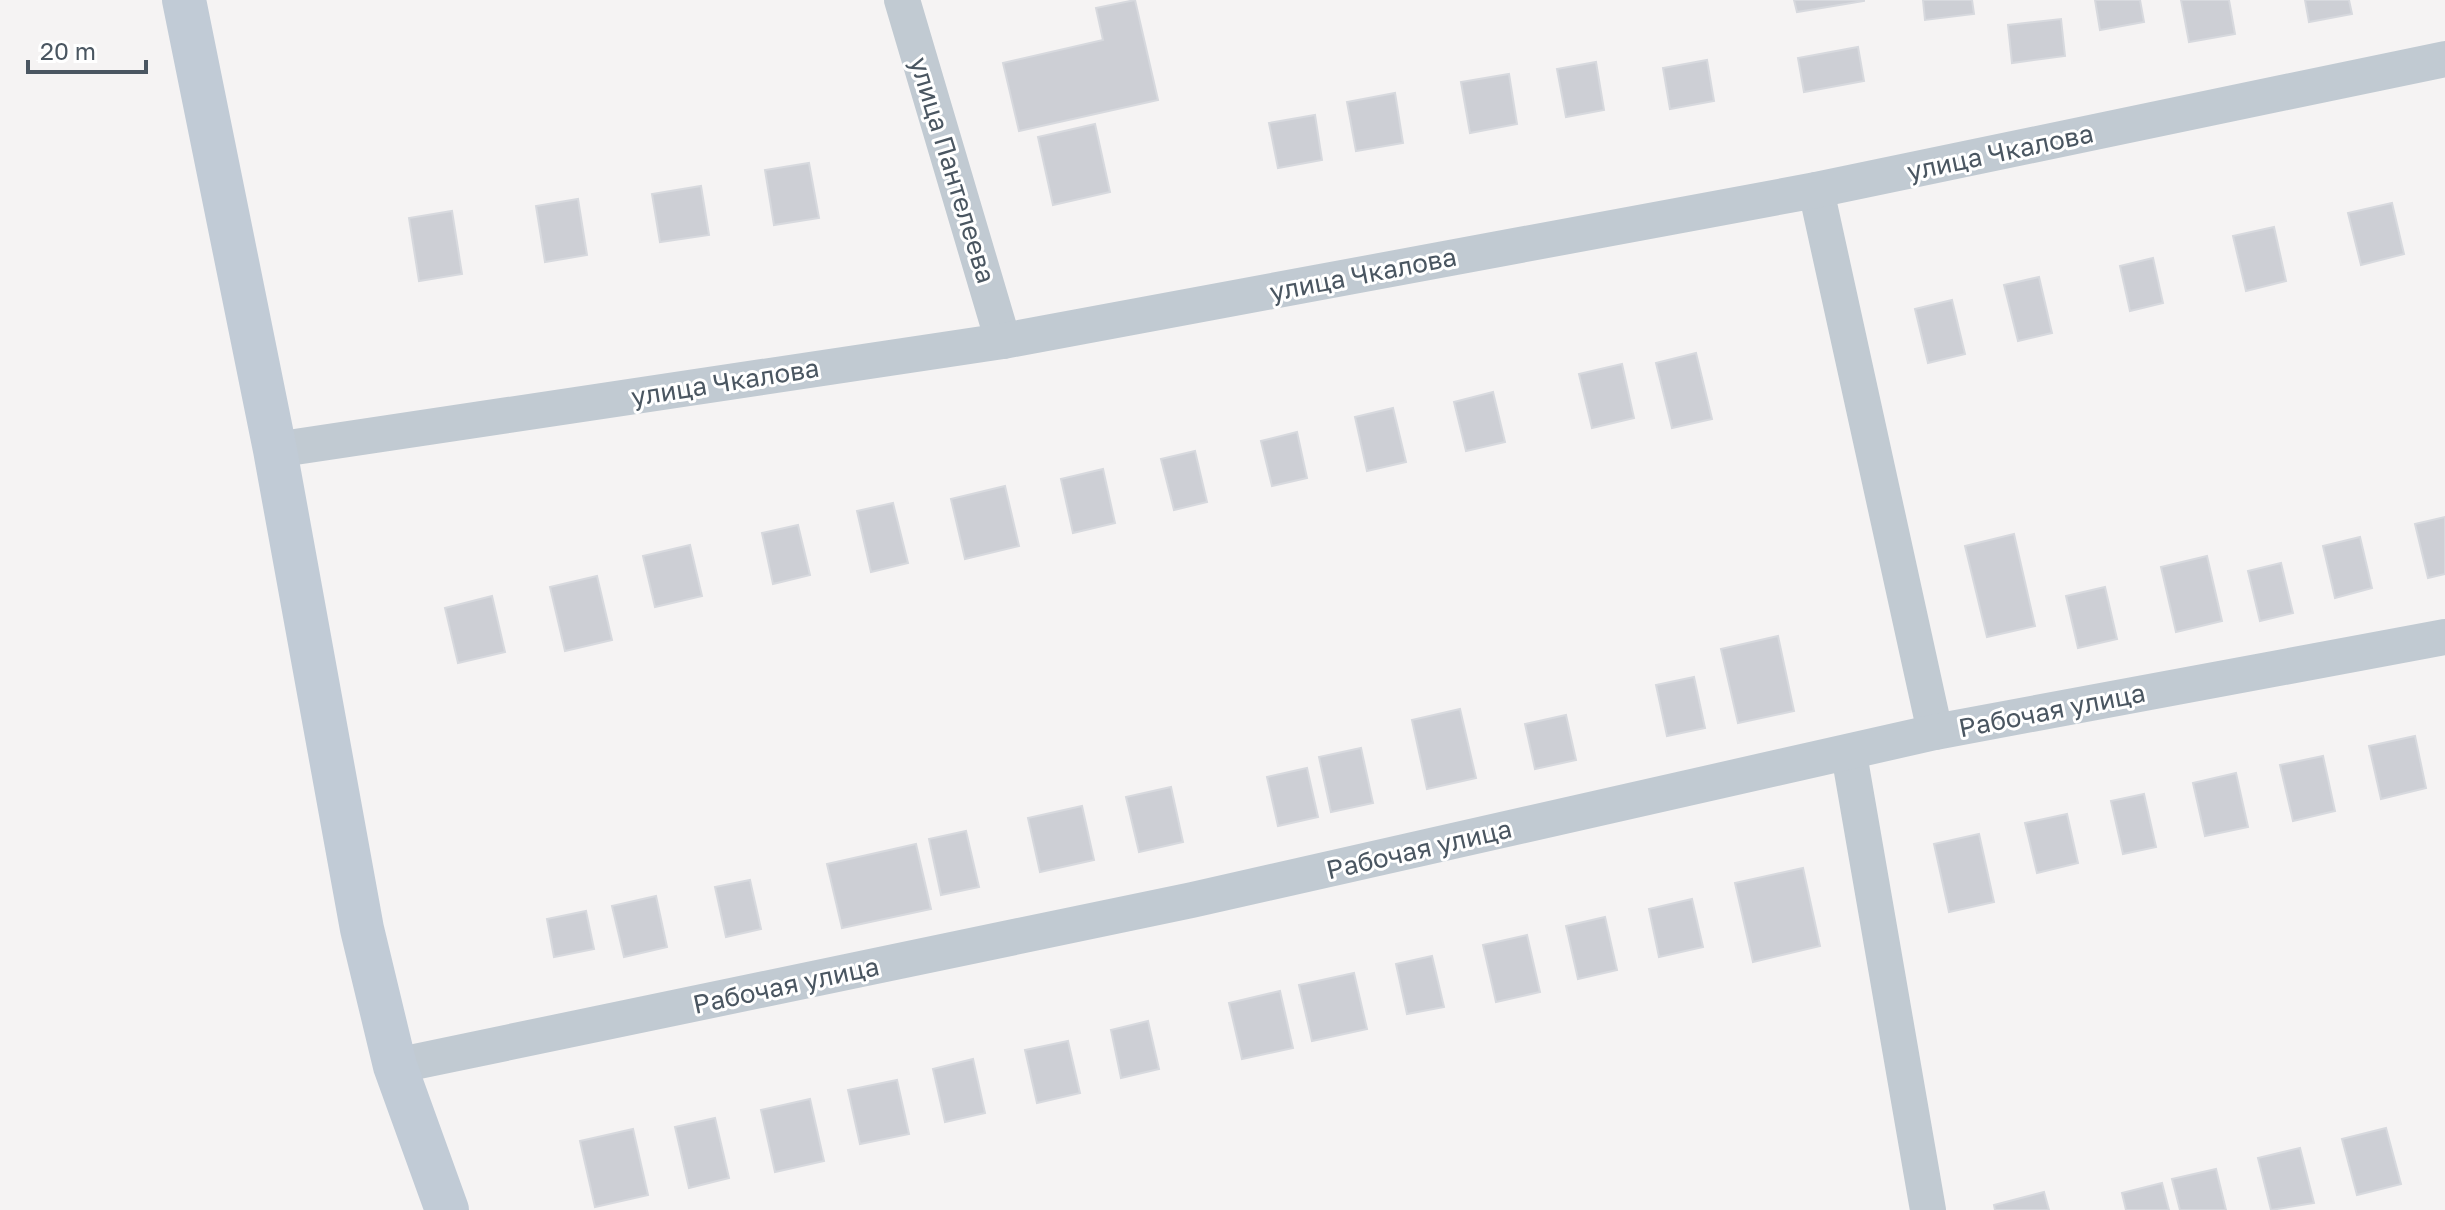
<svg xmlns="http://www.w3.org/2000/svg" width="2445" height="1210" font-family="'Golos Text',sans-serif">
<rect width="100%" height="100%" fill="#f5f3f3"/>
<!-- building -->
<g fill="#cdcfd5" stroke="#d7d9de" stroke-width="2">
<path d="M1135,0L1158,100L1019,131L1003,63L1103,40L1096,8Z"/>
<path d="M1794,0H1864V1L1797,12Z"/>
<path d="M1923,0H1972L1974,14L1925,20Z"/>
<path d="M2095,0H2140L2144,22L2100,30Z"/>
<path d="M2181,0H2229L2235,34L2189,42Z"/>
<path d="M2305,0H2349L2352,14L2309,22Z"/>
<path d="M2061,19L2065,56L2012,63L2008,25Z"/>
<path d="M1858,47L1864,81L1804,92L1798,58Z"/>
<path d="M1707,60L1714,101L1670,109L1663,68Z"/>
<path d="M1596,62L1604,110L1566,117L1557,69Z"/>
<path d="M1509,74L1517,124L1470,133L1461,82Z"/>
<path d="M1395,93L1403,143L1356,151L1347,102Z"/>
<path d="M1315,115L1322,160L1278,168L1269,123Z"/>
<path d="M1095,124L1110,192L1053,205L1038,137Z"/>
<path d="M809,163L819,218L774,225L765,170Z"/>
<path d="M701,186L709,235L660,242L652,194Z"/>
<path d="M578,199L587,255L545,262L536,206Z"/>
<path d="M2392,203L2404,254L2361,265L2348,213Z"/>
<path d="M452,211L462,274L419,281L409,218Z"/>
<path d="M2274,227L2286,281L2246,291L2233,236Z"/>
<path d="M2153,258L2163,303L2130,311L2120,266Z"/>
<path d="M2039,277L2052,333L2018,341L2004,285Z"/>
<path d="M1952,300L1965,354L1928,363L1915,309Z"/>
<path d="M1696,353L1712,419L1672,428L1656,363Z"/>
<path d="M1622,364L1634,418L1592,428L1579,374Z"/>
<path d="M1493,392L1505,442L1466,451L1454,402Z"/>
<path d="M1393,408L1406,462L1367,471L1355,417Z"/>
<path d="M1297,432L1307,478L1272,486L1261,441Z"/>
<path d="M1195,451L1207,502L1174,510L1161,459Z"/>
<path d="M1103,469L1115,523L1073,533L1061,479Z"/>
<path d="M1005,486L1019,546L965,559L951,499Z"/>
<path d="M893,503L908,563L871,572L857,511Z"/>
<path d="M2445,517V574L2428,578L2415,524Z"/>
<path d="M798,525L810,575L773,584L762,533Z"/>
<path d="M2014,534L2035,626L1987,637L1965,546Z"/>
<path d="M2360,537L2372,588L2335,598L2323,546Z"/>
<path d="M690,545L702,596L655,607L643,556Z"/>
<path d="M2207,556L2222,621L2176,632L2161,567Z"/>
<path d="M2281,563L2293,613L2260,621L2248,571Z"/>
<path d="M597,576L612,640L565,651L550,587Z"/>
<path d="M2105,587L2117,639L2078,648L2066,596Z"/>
<path d="M492,596L505,652L458,663L445,608Z"/>
<path d="M1778,636L1794,711L1738,723L1721,649Z"/>
<path d="M1694,677L1705,728L1667,736L1656,685Z"/>
<path d="M1460,709L1476,778L1427,789L1412,720Z"/>
<path d="M1566,715L1576,760L1535,769L1525,724Z"/>
<path d="M2415,736L2426,788L2381,799L2369,746Z"/>
<path d="M1361,748L1373,803L1331,812L1319,757Z"/>
<path d="M2323,756L2335,811L2293,821L2280,765Z"/>
<path d="M1307,768L1318,817L1278,826L1267,777Z"/>
<path d="M2236,773L2248,827L2205,836L2193,783Z"/>
<path d="M1171,787L1183,842L1139,852L1126,797Z"/>
<path d="M2144,794L2156,847L2123,854L2111,801Z"/>
<path d="M1082,806L1094,860L1040,872L1028,818Z"/>
<path d="M2067,814L2078,863L2037,873L2025,823Z"/>
<path d="M966,831L979,887L941,895L929,839Z"/>
<path d="M1979,834L1994,902L1949,912L1934,844Z"/>
<path d="M916,844L931,909L842,928L827,864Z"/>
<path d="M1803,868L1820,946L1753,962L1735,883Z"/>
<path d="M750,880L761,929L726,937L715,887Z"/>
<path d="M656,896L667,947L624,957L612,906Z"/>
<path d="M1692,899L1703,947L1659,957L1649,909Z"/>
<path d="M586,911L594,949L554,957L547,919Z"/>
<path d="M1605,917L1617,970L1578,979L1566,926Z"/>
<path d="M1527,935L1540,992L1496,1002L1483,945Z"/>
<path d="M1432,956L1444,1007L1407,1014L1396,964Z"/>
<path d="M1354,973L1367,1029L1312,1041L1299,985Z"/>
<path d="M1280,991L1293,1048L1242,1059L1229,1003Z"/>
<path d="M1148,1021L1159,1069L1121,1078L1111,1030Z"/>
<path d="M1068,1041L1080,1093L1037,1103L1025,1050Z"/>
<path d="M973,1059L985,1113L945,1122L933,1069Z"/>
<path d="M897,1080L909,1134L860,1144L848,1090Z"/>
<path d="M810,1099L824,1161L775,1172L761,1110Z"/>
<path d="M715,1118L729,1178L689,1188L675,1127Z"/>
<path d="M2386,1128L2401,1184L2357,1195L2342,1139Z"/>
<path d="M633,1129L648,1195L595,1207L580,1141Z"/>
<path d="M2300,1148L2314,1203L2271,1210L2258,1158Z"/>
<path d="M2216,1169L2226,1210H2180L2172,1179Z"/>
<path d="M2162,1183L2169,1210H2126L2122,1193Z"/>
<path d="M2044,1192L2049,1210H1995L1994,1205Z"/>
</g>
<g fill="none" stroke-linecap="round" stroke-linejoin="round">
<!-- street -->
<g stroke="#c1cad2" stroke-width="36">
<path d="M902,0L1003,341"/>
<path d="M1816,190L1935,732"/>
<path d="M275,450L1003,341L1816,190L2445,59"/>
<path d="M1849,754L1928,1210"/>
<path d="M395,1066L1192,900L1935,732L2445,637"/>
</g>
<!-- secondary -->
<path stroke="#c1cbd6" stroke-width="44" d="M184,0L275,450L362,929L395,1066L447,1210"/>
</g>
<g text-anchor="middle" dominant-baseline="central" stroke-width="6" stroke-linejoin="round" paint-order="stroke">
<!-- street labels -->
<g font-size="26" fill="#4a5661" stroke="#fff">
<text transform="translate(2000 152) rotate(-12)">улица Чкалова</text>
<text transform="translate(953 170) rotate(73)">улица Пантелеева</text>
<text transform="translate(1363 274) rotate(-11)">улица Чкалова</text>
<text transform="translate(725 382) rotate(-9)">улица Чкалова</text>
<text transform="translate(2052 710) rotate(-11)">Рабочая улица</text>
<text transform="translate(1419 849) rotate(-13)">Рабочая улица</text>
<text transform="translate(786 985) rotate(-12)">Рабочая улица</text>
</g>
</g>
<!-- scale -->
<path d="M28 60v12h118v-12" fill="none" stroke="#4a5661" stroke-width="4"/>
<text x="40" y="60" font-size="24" fill="#4a5661" stroke="#ffffff" stroke-width="6" paint-order="stroke">20 m</text>
</svg>
